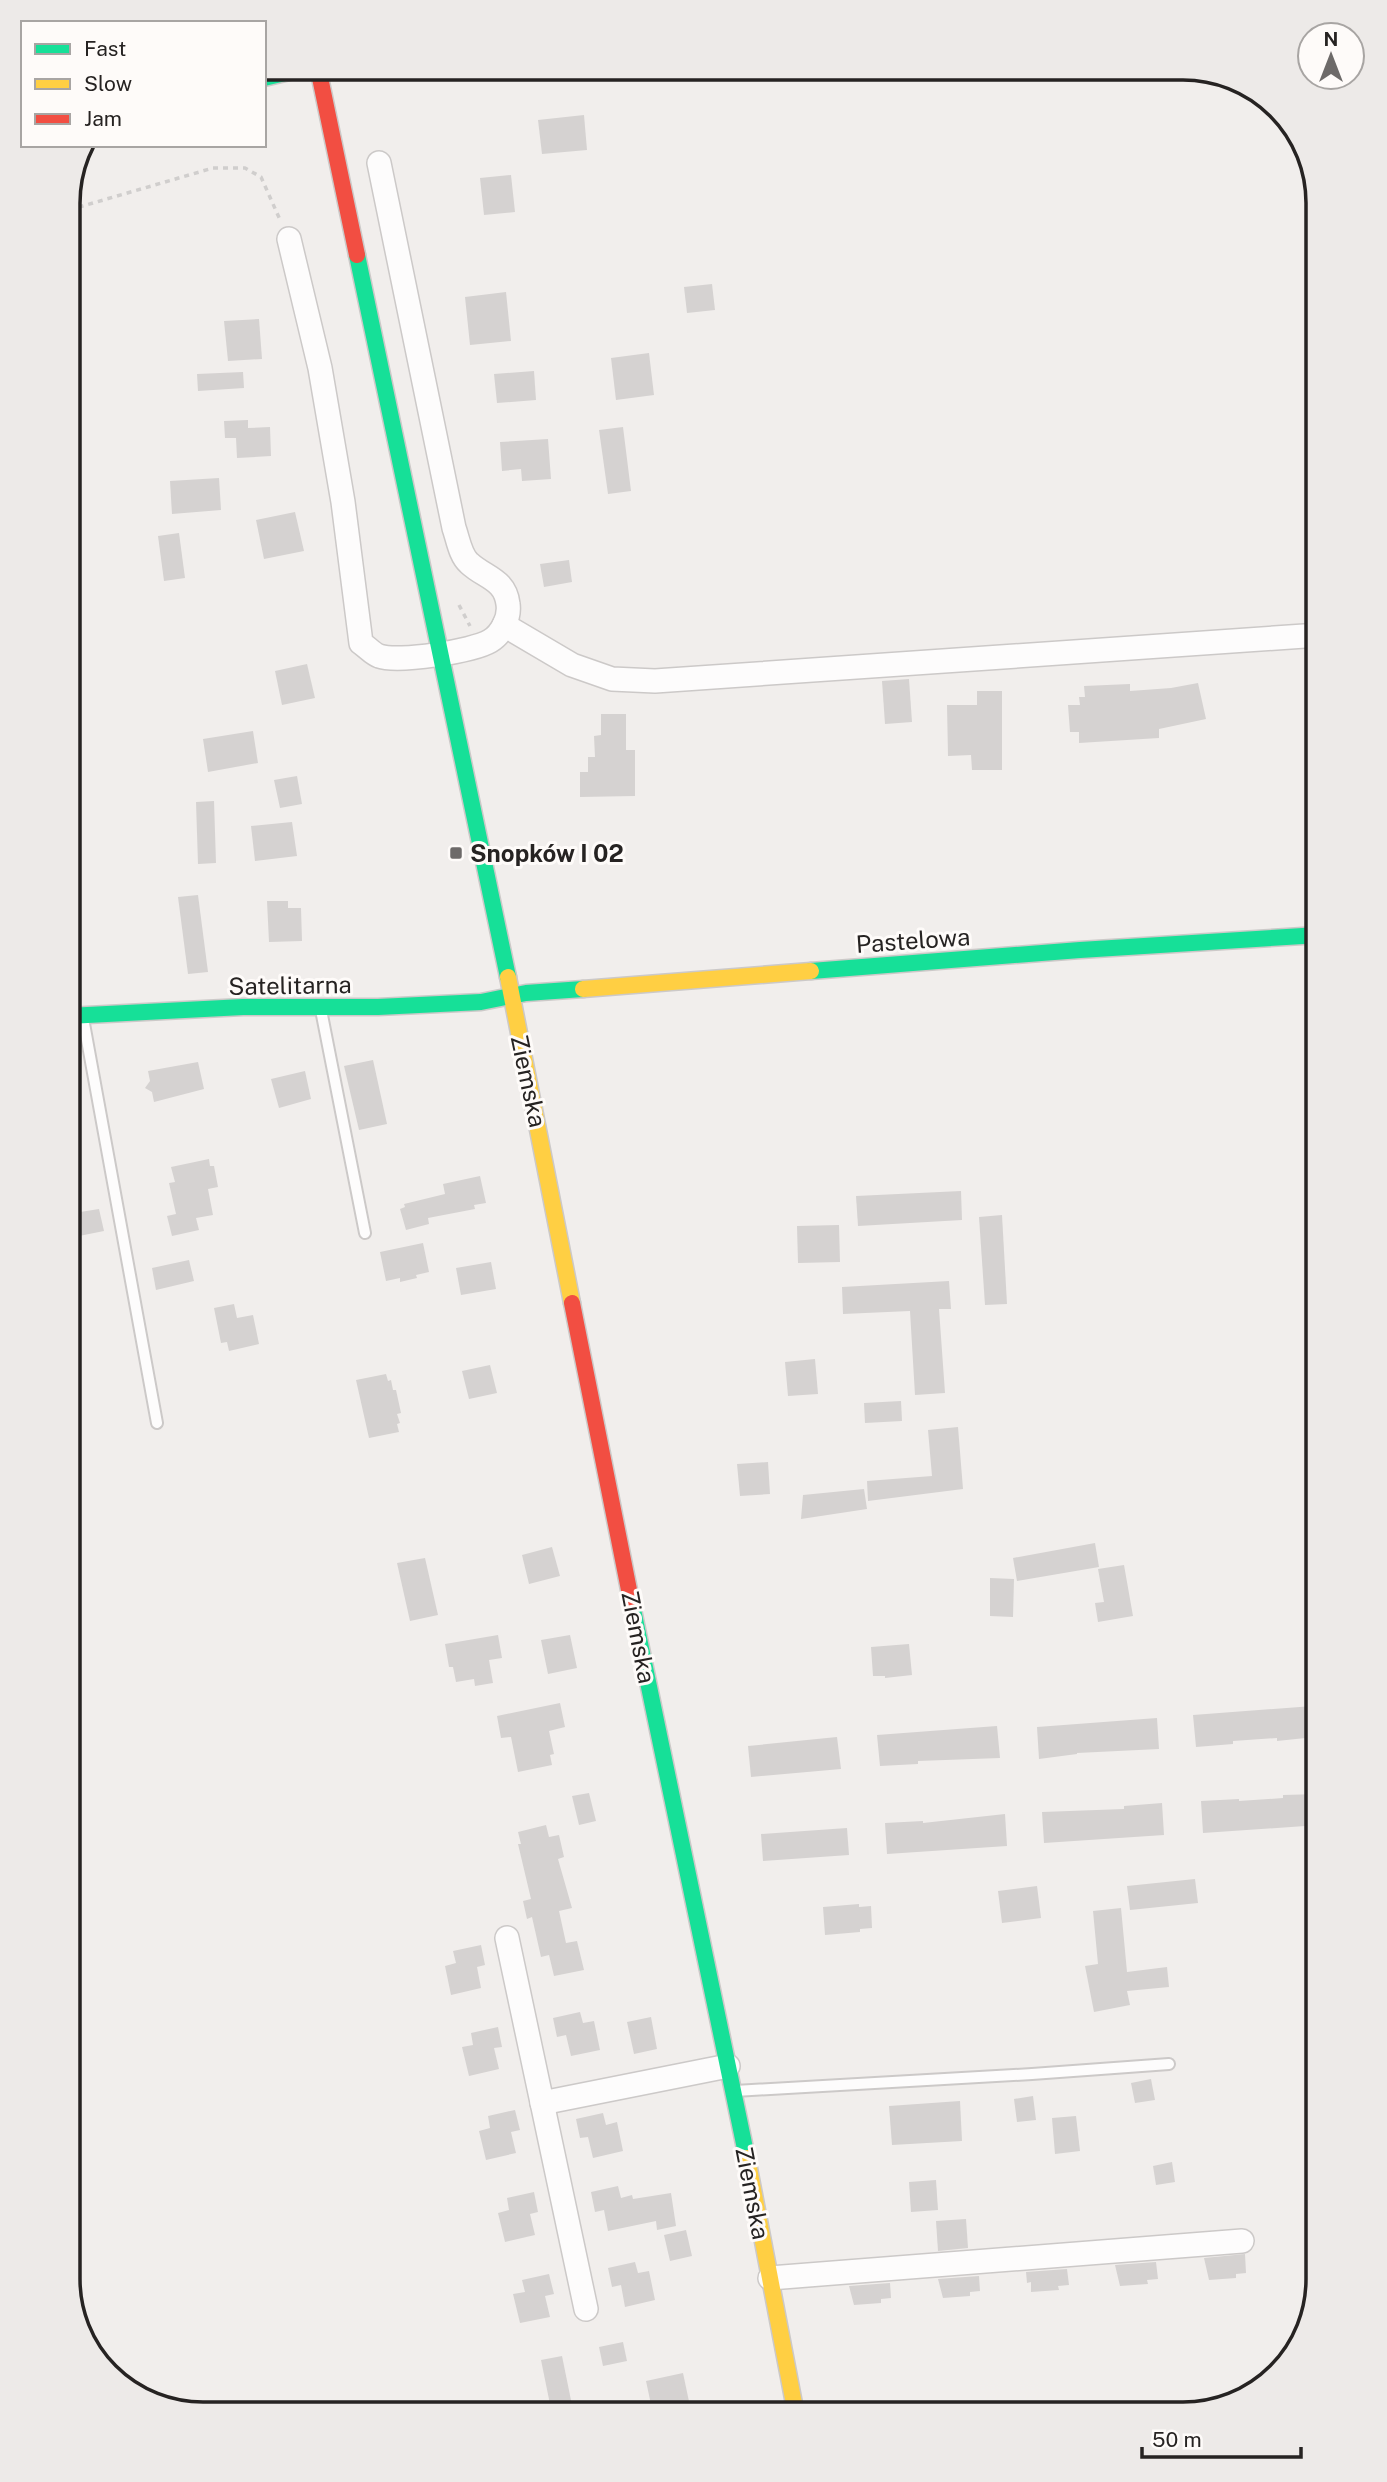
<svg xmlns="http://www.w3.org/2000/svg" width="1387" height="2482" font-family="'Public Sans',sans-serif">
<rect width="100%" height="100%" fill="#f1eeec"/>
<!-- building -->
<g fill="#d5d2d1">
<path d="M584,115L587,150L542,154L538,120Z"/>
<path d="M511,175L515,212L484,215L480,178Z"/>
<path d="M712,284L715,310L687,313L684,287Z"/>
<path d="M506,292L511,341L470,345L465,297Z"/>
<path d="M259,319L262,359L228,361L224,321Z"/>
<path d="M649,353L654,395L616,400L611,358Z"/>
<path d="M534,371L536,400L497,403L494,374Z"/>
<path d="M243,372L244,388L198,391L197,374Z"/>
<path d="M248,420V428L270,427L271,456L237,458L236,438H225L224,421Z"/>
<path d="M623,427L631,491L608,494L599,430Z"/>
<path d="M548,439L551,479L522,481L521,469L502,471L500,442Z"/>
<path d="M219,478L221,510L172,514L170,481Z"/>
<path d="M295,512L304,551L264,559L256,520Z"/>
<path d="M179,533L185,578L164,581L158,536Z"/>
<path d="M569,560L572,582L544,587L540,564Z"/>
<path d="M307,664L315,698L282,705L275,671Z"/>
<path d="M909,679L912,722L885,724L882,681Z"/>
<path d="M1198,683L1206,719L1159,729V738L1079,743V732H1070L1068,705H1080L1079,697H1085L1084,686L1130,684V691L1171,688Z"/>
<path d="M977,691H1002V770H972L971,755L948,756L947,705H977Z"/>
<path d="M601,714H626V750H635V796L580,797V772H588V757H595L594,736L601,735Z"/>
<path d="M253,731L258,763L208,772L203,739Z"/>
<path d="M297,776L302,804L280,808L274,780Z"/>
<path d="M214,801L216,863L198,864L196,802Z"/>
<path d="M292,822L297,856L255,861L251,826Z"/>
<path d="M198,895L208,972L188,974L178,897Z"/>
<path d="M267,901H288V908H301L302,941L269,942Z"/>
<path d="M373,1060L387,1124L359,1130L344,1066Z"/>
<path d="M198,1062L204,1089L154,1102L152,1092L145,1088L150,1081L148,1071Z"/>
<path d="M305,1071L311,1099L279,1108L271,1079Z"/>
<path d="M209,1159L210,1166H214L218,1187L208,1189L213,1215L196,1218L199,1230L172,1236L167,1216L176,1214L169,1183L175,1182L171,1167Z"/>
<path d="M480,1176L486,1203L474,1205L475,1209L428,1218L429,1224L406,1230L400,1209L405,1207L404,1204L445,1194L443,1184Z"/>
<path d="M961,1191L962,1220L858,1226L856,1196Z"/>
<path d="M99,1209L104,1231L79,1236L74,1213Z"/>
<path d="M1002,1215L1007,1304L985,1305L979,1217Z"/>
<path d="M839,1225L840,1262L798,1263L797,1226Z"/>
<path d="M423,1243L429,1272L416,1275L417,1278L400,1282V1278L386,1281L380,1252Z"/>
<path d="M189,1260L194,1281L156,1290L152,1268Z"/>
<path d="M491,1262L496,1289L461,1295L456,1268Z"/>
<path d="M949,1281L951,1309H939L945,1393L915,1395L910,1311L843,1314L842,1287Z"/>
<path d="M234,1304L237,1318L253,1315L259,1344L229,1351L227,1342L221,1343L214,1308Z"/>
<path d="M815,1359L818,1394L788,1396L785,1362Z"/>
<path d="M490,1365L497,1393L469,1399L462,1371Z"/>
<path d="M386,1374L388,1381L391,1380L393,1390H396L401,1413L397,1414L400,1423L397,1424L399,1432L369,1438L356,1380Z"/>
<path d="M901,1401L902,1421L865,1423L864,1403Z"/>
<path d="M958,1427L963,1489L868,1501L867,1481L932,1476L928,1430Z"/>
<path d="M768,1462L770,1494L740,1496L737,1464Z"/>
<path d="M864,1489L867,1509L801,1519L803,1495Z"/>
<path d="M1095,1543L1099,1567L1017,1581L1013,1558Z"/>
<path d="M552,1547L560,1576L529,1584L522,1555Z"/>
<path d="M425,1558L438,1615L410,1621L397,1563Z"/>
<path d="M1124,1565L1133,1616L1098,1622L1095,1603L1104,1602L1098,1569Z"/>
<path d="M990,1578L1014,1579L1013,1617L990,1616Z"/>
<path d="M498,1635L502,1658L489,1660L493,1683L475,1686L474,1679L456,1682L453,1667H449L445,1644Z"/>
<path d="M570,1635L577,1668L548,1674L541,1640Z"/>
<path d="M909,1644L912,1675L885,1678V1676H873L871,1647Z"/>
<path d="M560,1703L565,1727L549,1731L554,1754L550,1755L552,1765L518,1772L511,1737L501,1738L497,1716Z"/>
<path d="M1313,1706L1315,1737L1277,1741V1738L1233,1741V1744L1196,1747L1193,1715Z"/>
<path d="M1157,1718L1159,1749L1077,1753V1754L1039,1759L1037,1727Z"/>
<path d="M997,1726L1000,1758L918,1761V1764L880,1766L877,1735Z"/>
<path d="M837,1737L841,1769L751,1777L748,1746Z"/>
<path d="M589,1793L596,1821L579,1825L572,1796Z"/>
<path d="M1319,1794V1825L1203,1833L1201,1801L1239,1799V1801L1283,1798V1795Z"/>
<path d="M1162,1803L1164,1835L1044,1843L1042,1812L1124,1809V1806Z"/>
<path d="M1005,1814L1007,1846L887,1854L885,1823L923,1821V1823Z"/>
<path d="M546,1825L549,1837L559,1835L564,1857L558,1859L572,1908L559,1911L566,1943L577,1941L584,1970L554,1976L549,1955L541,1957L532,1917L527,1919L523,1901L531,1899L518,1844H521L518,1832Z"/>
<path d="M847,1828L849,1855L763,1861L761,1834Z"/>
<path d="M1195,1879L1198,1903L1130,1910L1127,1886Z"/>
<path d="M1037,1886L1041,1918L1002,1923L998,1891Z"/>
<path d="M859,1904V1907L871,1906L872,1928L860,1929V1932L825,1935L823,1907Z"/>
<path d="M1121,1908L1127,1972L1167,1967L1169,1987L1127,1991L1130,2005L1094,2012L1085,1966L1098,1964L1093,1911Z"/>
<path d="M481,1945L485,1965L477,1967L481,1988L451,1995L445,1966L456,1963L453,1951Z"/>
<path d="M580,2012L583,2023L594,2021L600,2050L571,2056L566,2035L557,2037L553,2018Z"/>
<path d="M651,2017L657,2049L634,2054L627,2022Z"/>
<path d="M498,2027L502,2047L494,2048L499,2069L469,2076L462,2047L473,2045L471,2033Z"/>
<path d="M1151,2079L1155,2100L1135,2103L1131,2083Z"/>
<path d="M1033,2096L1036,2120L1017,2122L1014,2099Z"/>
<path d="M960,2101L962,2141L892,2145L889,2106Z"/>
<path d="M515,2110L520,2130L511,2132L516,2153L486,2160L479,2131L490,2128L488,2116Z"/>
<path d="M603,2113L606,2125L617,2122L623,2151L593,2158L588,2137L580,2138L576,2119Z"/>
<path d="M1076,2116L1080,2151L1055,2154L1052,2118Z"/>
<path d="M1172,2162L1175,2182L1156,2185L1153,2166Z"/>
<path d="M936,2180L938,2210L911,2212L909,2182Z"/>
<path d="M618,2186L621,2198L632,2195L633,2199L671,2193L676,2226L657,2230L656,2221L608,2231L604,2210L595,2212L591,2192Z"/>
<path d="M534,2192L538,2212L530,2214L535,2235L505,2242L498,2213L509,2210L507,2198Z"/>
<path d="M966,2219L968,2248L938,2251L936,2221Z"/>
<path d="M686,2230L692,2256L670,2261L664,2235Z"/>
<path d="M1245,2254L1246,2273L1236,2274V2278L1209,2280L1204,2258Z"/>
<path d="M635,2262L638,2273L649,2271L655,2300L625,2307L621,2285L612,2287L608,2268Z"/>
<path d="M1156,2262L1158,2279L1147,2280L1148,2284L1120,2286L1115,2265Z"/>
<path d="M1067,2269L1069,2285L1058,2286L1059,2290L1031,2292V2282L1027,2283L1026,2272Z"/>
<path d="M549,2274L554,2294L545,2296L550,2317L520,2323L513,2294L525,2292L522,2280Z"/>
<path d="M979,2276L980,2291L970,2292V2296L943,2298L938,2279Z"/>
<path d="M890,2283L891,2298L881,2299V2303L854,2305L849,2286Z"/>
<path d="M623,2342L627,2361L603,2366L599,2347Z"/>
<path d="M562,2356L573,2410L552,2414L541,2360Z"/>
<path d="M683,2373L691,2411L653,2414L646,2381Z"/>
</g>
<g fill="none" stroke-linecap="round" stroke-linejoin="round">
<defs>
<g id="lane">
<path d="M321,1010L365,1233"/>
<path d="M83,1018L157,1423"/>
<path d="M735,2091L1032,2074L1169,2064"/>
</g>
<g id="street">
<path d="M289,239L320,368L343,502L361,643C367,647 373,654 379,656C398,663 473,651 490,641C502,634 510,617 508,604C505,579 485,578 469,563C460,555 458,539 454,528L379,163"/>
<path d="M504,625L572,665L612,679L655,681L1319,635"/>
<path d="M507,1938L586,2309"/>
<path d="M542,2103L728,2066"/>
<path d="M770,2278L1242,2241"/>
</g>
<g id="fast">
<path d="M264,78L306,68"/>
<path d="M357,255L508,977"/>
<path d="M811,971L1080,950L1319,935"/>
<path d="M68,1016L243,1007H378L481,1002L526,993L583,989"/>
<path d="M632,1605L747,2158"/>
</g>
<g id="slow">
<path d="M508,977L572,1303"/>
<path d="M583,989L811,971"/>
<path d="M747,2158L796,2414"/>
</g>
<g id="jam">
<path d="M318,68L357,255"/>
<path d="M572,1303L632,1605"/>
</g>
</defs>
<!-- lane casing -->
<use href="#lane" stroke="#ccc9c8" stroke-width="14"/>
<!-- street casing -->
<use href="#street" stroke="#ccc9c8" stroke-width="26"/>
<!-- fast casing -->
<use href="#fast" stroke="#ccc9c8" stroke-width="19"/>
<!-- slow casing -->
<use href="#slow" stroke="#ccc9c8" stroke-width="19"/>
<!-- jam casing -->
<use href="#jam" stroke="#ccc9c8" stroke-width="19"/>
<!-- path -->
<g stroke="#d0cecd" stroke-width="3.5" stroke-dasharray="5 5" stroke-linecap="butt">
<path d="M69,210L213,168H245L261,177L281,222"/>
<path d="M459,605L470,626"/>
</g>
<!-- lane -->
<use href="#lane" stroke="#fdfcfc" stroke-width="10"/>
<!-- street -->
<use href="#street" stroke="#fdfcfc" stroke-width="23"/>
<!-- fast -->
<use href="#fast" stroke="#16e098" stroke-width="16"/>
<!-- slow -->
<use href="#slow" stroke="#ffcf43" stroke-width="16"/>
<!-- jam -->
<use href="#jam" stroke="#f24e42" stroke-width="16"/>
</g>
<!-- markers -->
<rect fill="#6d6a69" stroke="#fefbf9" stroke-width="2.5" x="449" y="846" width="14" height="14" rx="3.5"/>
<g text-anchor="middle" dominant-baseline="central" stroke-width="6" stroke-linejoin="round" paint-order="stroke">
<!-- poi labels -->
<g font-size="24" font-weight="bold" fill="#262322" stroke="#fefbf9" text-anchor="start">
<text x="470" y="853">Snopków I 02</text>
</g>
<!-- street labels -->
<g font-size="24" fill="#262322" stroke="#fefbf9">
<text transform="translate(913 940) rotate(-4)">Pastelowa</text>
<text transform="translate(290 985) rotate(-1)">Satelitarna</text>
<text transform="translate(529 1081) rotate(78)">Ziemska</text>
<text transform="translate(639 1637) rotate(79)">Ziemska</text>
<text transform="translate(753 2193) rotate(79)">Ziemska</text>
</g>
</g>
<!-- crop -->
<path d="M0 0H1387V2482H0ZM203 80H1183A123 123 0 0 1 1306 203V2279A123 123 0 0 1 1183 2402H203A123 123 0 0 1 80 2279V203A123 123 0 0 1 203 80Z" fill="#edeae8" fill-rule="evenodd"/>
<path fill="none" stroke="#262322" stroke-width="3.5" d="M203 80H1183A123 123 0 0 1 1306 203V2279A123 123 0 0 1 1183 2402H203A123 123 0 0 1 80 2279V203A123 123 0 0 1 203 80Z"/>
<!-- legend -->
<rect x="21" y="21" width="245" height="126" fill="#fefbf9" stroke="#a8a5a3" stroke-width="2"/>
<rect x="35" y="44" width="35" height="10" fill="#16e098" stroke="#a8a5a3" stroke-width="2"/>
<text x="84" y="56" font-size="21" fill="#262322">Fast</text>
<rect x="35" y="79" width="35" height="10" fill="#ffcf43" stroke="#a8a5a3" stroke-width="2"/>
<text x="84" y="91" font-size="21" fill="#262322">Slow</text>
<rect x="35" y="114" width="35" height="10" fill="#f24e42" stroke="#a8a5a3" stroke-width="2"/>
<text x="84" y="126" font-size="21" fill="#262322">Jam</text>
<!-- north arrow -->
<g transform="translate(1331 56)"><circle r="33" fill="#fefbf9" stroke="#a8a5a3" stroke-width="2"/>
<path d="M0-5L12 26L0 18L-12 26Z" fill="#6d6a69"/>
<text y="-10" font-size="19" font-weight="bold" text-anchor="middle" fill="#262322">N</text>
</g>
<!-- scale -->
<path d="M1142 2447v10h159v-10" fill="none" stroke="#262322" stroke-width="3.5"/>
<text x="1152" y="2447" font-size="21" fill="#262322" stroke="#fefbf9" stroke-width="5" paint-order="stroke">50 m</text>
</svg>
